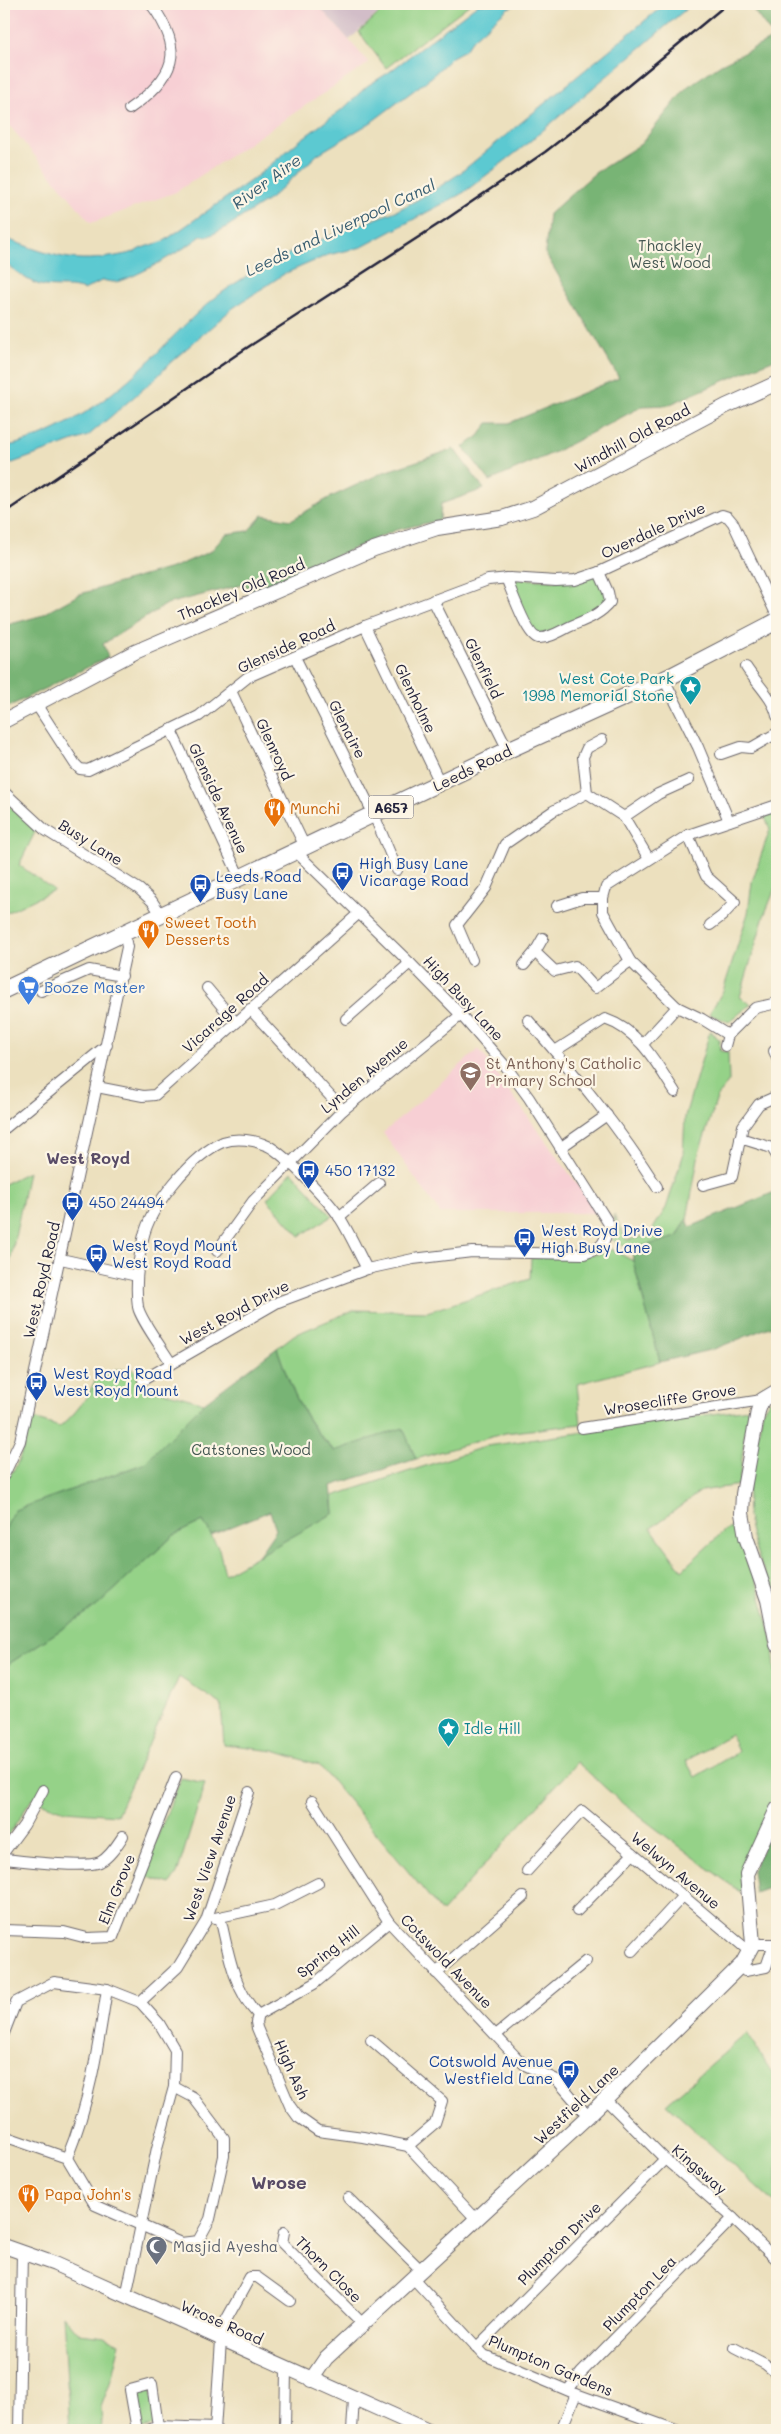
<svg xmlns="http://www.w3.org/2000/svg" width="781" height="2434" font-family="Mali,sans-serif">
<rect width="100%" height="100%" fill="#fcf5e5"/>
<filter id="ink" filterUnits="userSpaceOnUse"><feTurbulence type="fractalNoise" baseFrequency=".02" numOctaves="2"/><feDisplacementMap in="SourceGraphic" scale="10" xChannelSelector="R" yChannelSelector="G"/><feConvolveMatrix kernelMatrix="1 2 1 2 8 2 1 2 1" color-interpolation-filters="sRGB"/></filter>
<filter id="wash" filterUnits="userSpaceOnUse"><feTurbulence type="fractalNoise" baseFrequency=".0096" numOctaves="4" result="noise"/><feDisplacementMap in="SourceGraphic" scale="20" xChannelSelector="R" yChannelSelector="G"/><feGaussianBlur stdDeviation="1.12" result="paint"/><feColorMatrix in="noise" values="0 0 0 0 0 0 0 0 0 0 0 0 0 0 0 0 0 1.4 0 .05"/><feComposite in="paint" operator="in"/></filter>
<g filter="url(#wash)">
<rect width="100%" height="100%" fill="#ece0be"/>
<!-- built -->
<g fill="#f7cfd4">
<path d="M4,4H317L369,63L176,192L91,223L4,119Z"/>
<path d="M479,1049L598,1213H440L383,1133Z"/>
</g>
<!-- industrial -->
<path fill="#d2bdc8" d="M317,4H388L349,40Z"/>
<!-- green -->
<g fill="#95d288" stroke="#5c7a62" fill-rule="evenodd">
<path d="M389,4H470L386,68L359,32Z"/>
<path d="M599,572L610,602L548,637L532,635L510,578L556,581Z"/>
<path d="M4,801L36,830L19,865L54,890L4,914Z"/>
<path d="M777,810V884L764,916L740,997L751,1004L729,1022L709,1014L723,991L748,913L752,882L770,829L764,815Z"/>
<path d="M710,1031L719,1039L720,1051L728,1052L729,1081L717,1098L699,1153L687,1219L677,1237C654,1244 632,1256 612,1239L615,1227L614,1215L627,1240L649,1235L666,1208L683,1156L685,1116Z"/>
<path d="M28,1172L4,1293V1184Z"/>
<path d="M292,1172L332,1216L300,1236L267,1199Z"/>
<path d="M611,1249L633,1261L660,1362L577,1384L581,1424L505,1433L416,1459L403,1429L335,1451C303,1421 291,1388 277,1348L294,1335L354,1310L427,1312L530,1279L531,1258L600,1254Z"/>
<path d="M120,1369L128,1371L133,1369L154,1389L204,1403L143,1464L15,1510L4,1531V1482C21,1466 26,1440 30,1418L60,1427C77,1412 88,1398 97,1376Z"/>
<path d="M777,1398V1604C767,1577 751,1546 748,1516C745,1482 757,1444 763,1410L770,1400Z"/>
<path d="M748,1409L750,1414L745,1431L739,1485L701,1491L651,1528L682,1570L725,1530L736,1527L758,1586L772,1638L777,1688V1798L740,1892L622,1803L577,1762L442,1912L319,1765L274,1751L224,1745L221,1704L179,1677L117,1815L65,1811L32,1799L6,1839L4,1837V1667L97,1606L174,1535L203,1521L219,1549L225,1574L334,1513L333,1496L487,1446ZM731,1734L738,1752L695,1777L686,1761Z"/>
<path d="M181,1778L205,1783L177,1874L170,1884L142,1875Z"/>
<path d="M747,2033L777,2081V2205L666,2104Z"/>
<path d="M63,2315L78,2333L105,2336L120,2343L110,2383L101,2407L102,2430H70Z"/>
<path d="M150,2387L157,2425L139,2430L132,2391Z"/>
</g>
<!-- forest -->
<g fill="#78b474" stroke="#4d6b58">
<path d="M759,4H777V358L668,405L643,406L555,452L490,481L463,447L479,436L488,423H509L619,378L545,253L549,214L595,173L641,144L687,87L721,64L774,38L754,11Z"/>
<path d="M454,449L484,489L441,504L440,520L396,530L250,593L245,584L167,604L103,644L108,657L4,709V627L7,625L40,616L80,594L175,567L211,551L226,534L248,531L263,515L291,520L329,498L384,472Z"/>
<path d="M777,1191V1324L714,1349L660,1362L633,1261L632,1249L677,1237L687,1219L690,1227Z"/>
<path d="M277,1348C291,1388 303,1421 334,1451L403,1428L416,1459L331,1486L334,1513L258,1556L276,1530L270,1511L211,1535L203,1521L174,1535L97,1606L4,1667V1531L15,1510L143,1464L204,1403Z"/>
<path d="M777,1816V1885L755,1893L752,1870Z"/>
</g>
<!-- water -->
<g fill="#5cc9d1" stroke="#3f7686">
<path d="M478,4H519L508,8L473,39L465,50L452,57L429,79L370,123L318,154L271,198L225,228L209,236H201C190,246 129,282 114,282C111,282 106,281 103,280L84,290C71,285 59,288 45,286C29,284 17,271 4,263V238C59,258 76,266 135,252C142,246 154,245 164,241L256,177L299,141L345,107L367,86L388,73Z"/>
<path d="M665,4H692L522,148L463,193L362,247L328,255L284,274L233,308L171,362L155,379L88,436L4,466V447C64,434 111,398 154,356C175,335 196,312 220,294C252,270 290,252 327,237C350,227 375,220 398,210C420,199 440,187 460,173Z"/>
</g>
</g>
<g filter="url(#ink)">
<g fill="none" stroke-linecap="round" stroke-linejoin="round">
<defs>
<g id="street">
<path d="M129,109C175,77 186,51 151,4"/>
<path d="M506,578C511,589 527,636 538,638C549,639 562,630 571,626C585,620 600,615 610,602L608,592L599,572"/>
<path d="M433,600L508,750"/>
<path d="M365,626L440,783"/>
<path d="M295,657L374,815L397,870"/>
<path d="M746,667C756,683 774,699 777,716"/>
<path d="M664,679L698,747L729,821"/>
<path d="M231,691L305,847"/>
<path d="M36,704L75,764L80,769L88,770L199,716L248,677L365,626L488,580L510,578L556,581L575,580L599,572L722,515L728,517L733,523L777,616"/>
<path d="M171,730L240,878"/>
<path d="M602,740L587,748L583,757L587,793L624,817L649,859"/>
<path d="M721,754L741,747L751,748L777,733"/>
<path d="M4,792L45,830L139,889L152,901L162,916"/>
<path d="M624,817L658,794L689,780"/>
<path d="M688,835L706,876L735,902L722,916L710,925"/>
<path d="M603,898V912L630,961L677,1007L702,1019L728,1035"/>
<path d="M557,906L582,898H603L606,887L688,835L777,805"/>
<path d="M535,952L555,971L575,966L595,988L630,961"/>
<path d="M472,960L457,925L486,888L505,844L553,811L587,793"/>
<path d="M524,965L535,952L543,938"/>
<path d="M207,988L236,1023"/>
<path d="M41,991L89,970L122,976"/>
<path d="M250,1009L343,1110"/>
<path d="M346,1019L410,963"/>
<path d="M528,1020C574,1073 619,1127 657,1187"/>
<path d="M643,1044L677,1007"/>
<path d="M725,1046L728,1035L755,1008L777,1003"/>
<path d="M555,1051L605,1019C640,1031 656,1063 675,1092"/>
<path d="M774,1051L777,1058"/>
<path d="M97,1087L143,1096L155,1095L358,914"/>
<path d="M4,1129L107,1045"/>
<path d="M740,1138L772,1148L777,1156"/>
<path d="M560,1148L607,1115"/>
<path d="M703,1185L732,1177L743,1126L759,1104L777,1096"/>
<path d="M339,1217L379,1183"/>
<path d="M217,1251L253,1201L343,1110L461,1015"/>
<path d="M61,1259L137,1276"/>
<path d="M171,1363C164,1351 140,1319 138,1307C135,1285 138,1261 143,1239C150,1206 192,1155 223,1142C237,1137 255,1140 268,1146C285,1154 330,1202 340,1218C350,1234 358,1252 367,1269"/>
<path d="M143,1380L278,1302L367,1269L413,1259L472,1252L584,1254C603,1248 605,1243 609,1224L529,1098L507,1068L461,1015L410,963L295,851"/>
<path d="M582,1428L762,1400"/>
<path d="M4,1475L20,1441L127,947L124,933"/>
<path d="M312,1801L389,1922L516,2057L525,2065L557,2080L588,2116"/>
<path d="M4,1852L24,1825L43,1790"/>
<path d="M4,1859C23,1861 85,1869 100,1862C110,1857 117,1845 123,1836"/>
<path d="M527,1871L582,1811L750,1952"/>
<path d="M577,1911L633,1854"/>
<path d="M220,1917C228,1950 233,1989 258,2015L256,2022L257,2028L290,2106L298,2117L318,2131L363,2137L408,2146L476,2219"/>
<path d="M215,1918L275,1905L318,1883"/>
<path d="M4,1930L64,1932L87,1938L113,1937L176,1777"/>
<path d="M753,1944H777"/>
<path d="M632,1951L683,1896"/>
<path d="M745,1971L766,1967L774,1944"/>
<path d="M436,1973L523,1897"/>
<path d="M140,2002L178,1967L206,1921L249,1792"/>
<path d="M258,2015L314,1984L389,1922"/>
<path d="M4,2033L16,2002L54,1982L107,1989L140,2002L159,2023L175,2050L174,2087L157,2148L128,2287L124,2296"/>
<path d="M496,2035L586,1961"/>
<path d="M371,2040L442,2101L435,2123L408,2146"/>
<path d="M605,2099L665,2159L733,2218L777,2260"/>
<path d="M4,2136L67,2158L95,2205L181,2243L198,2241L210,2219L224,2156V2138L193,2097L174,2087"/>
<path d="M67,2158C90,2102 98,2048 107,1989"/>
<path d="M348,2198L420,2269"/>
<path d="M284,2232L282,2243L363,2324"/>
<path d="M412,2277L484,2355L576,2394L676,2430"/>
<path d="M476,2348L665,2159"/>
<path d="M734,2348L765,2364L777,2374"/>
<path d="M568,2390L581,2373L733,2218"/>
<path d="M19,2430L22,2252"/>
<path d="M137,2430L130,2390L152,2384L158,2426"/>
<path d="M149,2430L158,2426L215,2428"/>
<path d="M215,2430L221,2340L225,2322L250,2277H257L290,2301"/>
<path d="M285,2430L286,2369"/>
<path d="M352,2430L354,2399"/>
<path d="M561,2430L576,2394"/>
</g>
<g id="secondary">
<path d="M4,721L135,652L374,549L437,528L502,518L533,508L726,406L777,383"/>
<path d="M777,1391L762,1400L758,1411L743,1494L742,1513L746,1537L768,1600L777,1645"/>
<path d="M4,2246L55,2264L426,2430"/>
<path d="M311,2380L326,2358L588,2116L742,1964L753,1944L747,1874L777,1809"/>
</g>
<path id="primary" d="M4,990L508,750L671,676L777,621"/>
</defs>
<!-- street casing -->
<use href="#street" stroke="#696469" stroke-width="12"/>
<!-- secondary casing -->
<use href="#secondary" stroke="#696469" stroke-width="16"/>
<!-- primary casing -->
<use href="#primary" stroke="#696469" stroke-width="18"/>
<!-- street -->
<use href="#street" stroke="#fff" stroke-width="10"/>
<!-- secondary -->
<use href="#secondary" stroke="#fff" stroke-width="14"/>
<!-- primary -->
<use href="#primary" stroke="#fff" stroke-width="16"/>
<!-- rail -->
<path stroke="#22223b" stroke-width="2.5" d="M4,513L242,351L445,220L545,152L594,114L727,4"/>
</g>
</g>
<!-- icons -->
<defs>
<symbol id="sight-pin" viewBox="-11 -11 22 30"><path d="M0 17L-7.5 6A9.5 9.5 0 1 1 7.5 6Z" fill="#0f9aa8" stroke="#fcf5e5"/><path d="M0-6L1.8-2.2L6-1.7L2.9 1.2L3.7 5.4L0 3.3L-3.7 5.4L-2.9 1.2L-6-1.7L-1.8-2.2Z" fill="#fff"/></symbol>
<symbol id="restaurant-pin" viewBox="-11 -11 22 30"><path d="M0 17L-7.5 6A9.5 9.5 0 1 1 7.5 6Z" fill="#e8710a" stroke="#fcf5e5"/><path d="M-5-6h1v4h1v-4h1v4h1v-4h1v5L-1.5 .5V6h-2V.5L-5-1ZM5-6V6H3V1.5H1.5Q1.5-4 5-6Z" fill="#fff"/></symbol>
<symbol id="bus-pin" viewBox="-11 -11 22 30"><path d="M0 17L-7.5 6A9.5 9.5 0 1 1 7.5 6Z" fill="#1a4fb4" stroke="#fcf5e5"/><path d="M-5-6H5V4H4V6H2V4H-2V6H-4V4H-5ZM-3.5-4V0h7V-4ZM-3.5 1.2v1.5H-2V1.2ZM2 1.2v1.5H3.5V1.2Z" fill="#fff"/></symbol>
<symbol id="supermarket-pin" viewBox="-11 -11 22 30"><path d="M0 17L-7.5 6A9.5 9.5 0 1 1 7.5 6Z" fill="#3f7fe0" stroke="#fcf5e5"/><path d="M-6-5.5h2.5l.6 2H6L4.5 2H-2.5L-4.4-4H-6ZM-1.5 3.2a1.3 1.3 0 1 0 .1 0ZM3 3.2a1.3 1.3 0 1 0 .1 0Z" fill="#fff"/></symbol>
<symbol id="school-pin" viewBox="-11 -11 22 30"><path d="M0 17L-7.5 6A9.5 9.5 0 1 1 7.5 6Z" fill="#8d6e63" stroke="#fcf5e5"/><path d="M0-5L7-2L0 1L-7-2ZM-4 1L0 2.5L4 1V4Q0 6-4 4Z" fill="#fff"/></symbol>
<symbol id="mosque-pin" viewBox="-11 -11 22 30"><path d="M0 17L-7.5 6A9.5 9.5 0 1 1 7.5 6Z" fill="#6b7280" stroke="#fcf5e5"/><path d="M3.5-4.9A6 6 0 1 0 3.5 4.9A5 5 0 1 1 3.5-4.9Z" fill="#fff"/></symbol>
</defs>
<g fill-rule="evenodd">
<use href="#sight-pin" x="678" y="674" width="25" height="34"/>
<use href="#restaurant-pin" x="262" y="796" width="25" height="34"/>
<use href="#bus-pin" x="330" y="860" width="25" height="34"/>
<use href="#bus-pin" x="188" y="872" width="25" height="34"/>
<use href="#restaurant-pin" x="136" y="918" width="25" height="34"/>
<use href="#supermarket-pin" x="16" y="974" width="25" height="34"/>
<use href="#school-pin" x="458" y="1060" width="25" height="34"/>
<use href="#bus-pin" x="296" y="1158" width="25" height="34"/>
<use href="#bus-pin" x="60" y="1190" width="25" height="34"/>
<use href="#bus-pin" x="512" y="1226" width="25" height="34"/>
<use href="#bus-pin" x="84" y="1242" width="25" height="34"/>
<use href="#bus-pin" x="24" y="1370" width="25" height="34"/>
<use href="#sight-pin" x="436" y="1716" width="25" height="34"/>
<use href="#bus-pin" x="556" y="2058" width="25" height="34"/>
<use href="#restaurant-pin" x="16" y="2182" width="25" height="34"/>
<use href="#mosque-pin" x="144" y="2234" width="25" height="34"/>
</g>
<g text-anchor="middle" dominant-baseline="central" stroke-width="4.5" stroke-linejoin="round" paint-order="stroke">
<!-- shield labels -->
<rect fill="#fcf5e5" stroke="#63616e" stroke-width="1" x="368.5" y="795.5" width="45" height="23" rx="4"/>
<g font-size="14" font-weight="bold" fill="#22223b">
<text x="391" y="807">A657</text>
</g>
<!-- park labels -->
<g font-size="15" fill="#445752" stroke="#fcf5e5">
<text x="670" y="245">Thackley<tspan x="670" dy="17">West Wood</tspan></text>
<text x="251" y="1449">Catstones Wood</text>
</g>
<!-- street labels -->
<g font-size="15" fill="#22223b" stroke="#fcf5e5">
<text transform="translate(632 438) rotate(-28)">Windhill Old Road</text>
<text transform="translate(653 530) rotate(-25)">Overdale Drive</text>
<text transform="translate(241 589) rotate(-23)">Thackley Old Road</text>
<text transform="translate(286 646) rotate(-25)">Glenside Road</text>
<text transform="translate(484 668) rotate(64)">Glenfield</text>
<text transform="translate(416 698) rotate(64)">Glenholme</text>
<text transform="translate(348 729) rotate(63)">Glenaire</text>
<text transform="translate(275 749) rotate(65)">Glenroyd</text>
<text transform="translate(472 768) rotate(-26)">Leeds Road</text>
<text transform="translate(219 798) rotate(65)">Glenside Avenue</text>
<text transform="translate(91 842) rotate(32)">Busy Lane</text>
<text transform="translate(464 998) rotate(47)">High Busy Lane</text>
<text transform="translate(225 1013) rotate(-42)">Vicarage Road</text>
<text transform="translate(364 1075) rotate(-40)">Lynden Avenue</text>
<text transform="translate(41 1280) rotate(-77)">West Royd Road</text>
<text transform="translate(234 1312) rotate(-28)">West Royd Drive</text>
<text transform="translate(670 1399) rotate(-9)">Wrosecliffe Grove</text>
<text transform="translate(209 1858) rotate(-71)">West View Avenue</text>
<text transform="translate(676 1870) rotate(40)">Welwyn Avenue</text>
<text transform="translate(116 1889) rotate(-68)">Elm Grove</text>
<text transform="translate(328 1951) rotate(-38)">Spring Hill</text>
<text transform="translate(447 1961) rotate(46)">Cotswold Avenue</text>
<text transform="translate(292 2069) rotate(66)">High Ash</text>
<text transform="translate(576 2104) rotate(-43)">Westfield Lane</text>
<text transform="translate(700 2169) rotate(41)">Kingsway</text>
<text transform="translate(559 2243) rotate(-45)">Plumpton Drive</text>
<text transform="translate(329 2269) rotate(45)">Thorn Close</text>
<text transform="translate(639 2293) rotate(-46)">Plumpton Lea</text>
<text transform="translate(222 2322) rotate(24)">Wrose Road</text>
<text transform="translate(551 2365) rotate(23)">Plumpton Gardens</text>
</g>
<!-- culture labels -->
<g font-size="15" fill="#0d838f" stroke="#fcf5e5" text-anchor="end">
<text x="674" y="678">West Cote Park<tspan x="674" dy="17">1998 Memorial Stone</tspan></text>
<text x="464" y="1728" text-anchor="start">Idle Hill</text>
</g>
<!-- food labels -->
<g font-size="15" fill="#c56008" stroke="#fcf5e5" text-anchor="start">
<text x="290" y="808">Munchi</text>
<text x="165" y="922">Sweet Tooth<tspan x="165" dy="17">Desserts</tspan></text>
<text x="45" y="2194">Papa John's</text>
</g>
<!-- transit labels -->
<g font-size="15" fill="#164399" stroke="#fcf5e5" text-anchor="start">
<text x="359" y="863">High Busy Lane<tspan x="359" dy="17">Vicarage Road</tspan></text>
<text x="216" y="876">Leeds Road<tspan x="216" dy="17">Busy Lane</tspan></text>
<text x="325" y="1170">450 17132</text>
<text x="89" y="1202">450 24494</text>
<text x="541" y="1230">West Royd Drive<tspan x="541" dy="17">High Busy Lane</tspan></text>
<text x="112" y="1245">West Royd Mount<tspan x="112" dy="17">West Royd Road</tspan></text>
<text x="53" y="1373">West Royd Road<tspan x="53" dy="17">West Royd Mount</tspan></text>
<text x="553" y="2061" text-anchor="end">Cotswold Avenue<tspan x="553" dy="17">Westfield Lane</tspan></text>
</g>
<!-- shop labels -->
<g font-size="15" fill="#366cbe" stroke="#fcf5e5" text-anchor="start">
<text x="44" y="987">Booze Master</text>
</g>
<!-- education labels -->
<g font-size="15" fill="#785e54" stroke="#fcf5e5" text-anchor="start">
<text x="486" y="1063">St Anthony's Catholic<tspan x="486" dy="17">Primary School</tspan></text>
</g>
<!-- worship labels -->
<g font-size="15" fill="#5b616d" stroke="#fcf5e5" text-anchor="start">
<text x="173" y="2246">Masjid Ayesha</text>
</g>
<!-- water labels -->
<g font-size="16" font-style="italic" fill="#365c70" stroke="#fcf5e5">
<text transform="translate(266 181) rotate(-36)">River Aire</text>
<text transform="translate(340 227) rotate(-25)">Leeds and Liverpool Canal</text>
</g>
<!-- neighbourhood labels -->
<g font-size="16" font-weight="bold" fill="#594c67" stroke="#fcf5e5">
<text x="88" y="1157">West Royd</text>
</g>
<!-- quarter labels -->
<g font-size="18" font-weight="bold" fill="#594c67" stroke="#fcf5e5">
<text x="279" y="2182">Wrose</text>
</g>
</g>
<!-- margin -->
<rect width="781" height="2434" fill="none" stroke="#fcf5e5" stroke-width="20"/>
</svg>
